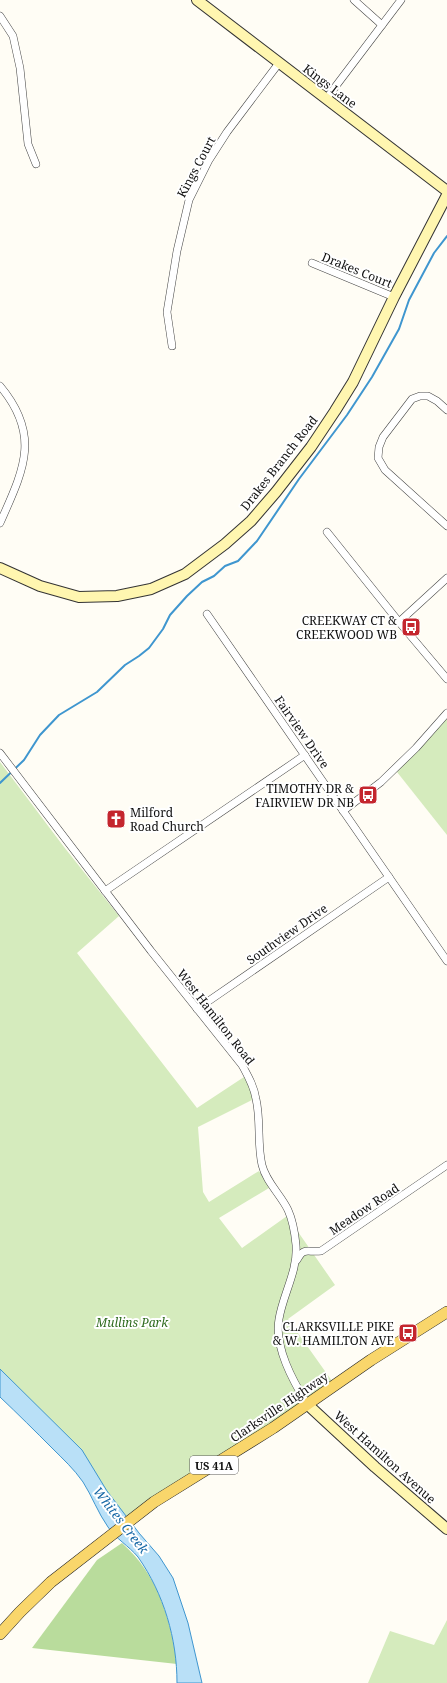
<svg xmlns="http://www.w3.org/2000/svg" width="447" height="1683" font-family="'Noto Serif',serif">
<rect width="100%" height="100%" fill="#fffdf5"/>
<!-- green -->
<g fill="#d5ebbd">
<path d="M447,718V835L397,772Z"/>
<path d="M0,762L64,847L119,916L77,953L197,1108L244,1077L248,1084L254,1099L198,1127L203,1192L209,1202L259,1171L269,1188L219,1218L242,1248L287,1216L335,1285L288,1319L332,1381L126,1522L0,1378Z"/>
<path d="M447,1620V1683H368L390,1631L434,1645Z"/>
</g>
<!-- forest -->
<path fill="#b9dc9c" d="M122,1543C158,1575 170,1618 177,1664L32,1648L97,1560Z"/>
<!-- water -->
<path fill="#b9e0f7" stroke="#3f96cf" d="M0,1369L82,1450L107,1491L139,1533L159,1556L173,1578L188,1623L202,1683H177C177,1639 164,1594 138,1557C129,1546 116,1539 108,1527C98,1513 92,1496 83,1482C74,1469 63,1459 52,1448C35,1431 18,1414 0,1397Z"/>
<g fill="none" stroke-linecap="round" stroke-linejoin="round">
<!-- stream -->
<path stroke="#3f96cf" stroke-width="2" d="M0,783L24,760L40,735L59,715L97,692L125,665L139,656L149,648L163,629L170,615L187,596L202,582L214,576L225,566L238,561L257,541L299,479L347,415L372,377L399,329L409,300L434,253L447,236"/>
<defs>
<g id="street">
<path d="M354,0L382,25"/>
<path d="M0,16L13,36L20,68L28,144L36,164"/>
<path d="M326,99L401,0"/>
<path d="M312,263L394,297"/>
<path d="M172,346L167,312L177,251L189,200L209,160L227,132L279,63"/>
<path d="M0,386C42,436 23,471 0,523"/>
<path d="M447,410L437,401L428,396H420L412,399L383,437L379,447L378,458L385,470L447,526"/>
<path d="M327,532L399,622L447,679"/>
<path d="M207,614L447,961"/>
<path d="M399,622L447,578"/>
<path d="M0,753L151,951L242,1065C248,1076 254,1086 256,1099C261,1120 257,1144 262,1165C266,1182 281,1195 288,1210C293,1221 295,1234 296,1245C298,1271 283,1294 279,1319C274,1347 293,1381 307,1404"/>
<path d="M343,811L381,782L416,748L447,713"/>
<path d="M105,891L305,755"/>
<path d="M197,1009L389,877"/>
<path d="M297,1260C304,1246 308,1253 321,1251L447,1165"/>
</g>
<g id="secondary">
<path d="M197,0L447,191"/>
<path d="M0,568L40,586L79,597L117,596L151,589L185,574L225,544L251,521L276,492L311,447L335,411L353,382L394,297L447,195"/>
<path d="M307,1404L375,1467L447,1529"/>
</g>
<path id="primary" d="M0,1634L20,1612L51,1582L154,1502L273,1428L371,1360L447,1312"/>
</defs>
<!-- street casing -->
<use href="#street" stroke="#444" stroke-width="8"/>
<!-- secondary casing -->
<use href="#secondary" stroke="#333" stroke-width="12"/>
<!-- primary casing -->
<use href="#primary" stroke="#222" stroke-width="12"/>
<!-- street -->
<use href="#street" stroke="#fff" stroke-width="7"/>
<!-- secondary -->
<use href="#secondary" stroke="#fff6b0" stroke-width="10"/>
<!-- primary -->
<use href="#primary" stroke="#f9d66b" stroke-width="11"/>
</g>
<!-- icons -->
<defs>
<symbol id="bus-square" viewBox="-11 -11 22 22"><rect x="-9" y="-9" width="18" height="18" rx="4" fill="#c4262e" stroke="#fff"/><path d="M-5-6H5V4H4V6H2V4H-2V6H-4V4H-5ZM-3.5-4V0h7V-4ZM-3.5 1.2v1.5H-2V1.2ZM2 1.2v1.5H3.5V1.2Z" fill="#fff"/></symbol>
<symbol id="church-square" viewBox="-11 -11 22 22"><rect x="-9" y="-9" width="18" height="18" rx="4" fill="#c4262e" stroke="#fff"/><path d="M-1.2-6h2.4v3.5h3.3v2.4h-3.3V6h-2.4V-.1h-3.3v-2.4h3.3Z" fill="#fff"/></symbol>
</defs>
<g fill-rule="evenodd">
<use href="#bus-square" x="400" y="616" width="22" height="22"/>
<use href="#bus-square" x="357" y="784" width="22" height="22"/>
<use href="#church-square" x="105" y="808" width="22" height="22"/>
<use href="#bus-square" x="397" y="1322" width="22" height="22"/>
</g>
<g text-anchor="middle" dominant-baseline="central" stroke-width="4" stroke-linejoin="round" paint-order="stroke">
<!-- shield labels -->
<rect fill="#fff" stroke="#585858" stroke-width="1" x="190" y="1456" width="48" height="18" rx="3"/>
<g font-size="11" font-weight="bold" fill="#111">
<text x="214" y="1465">US 41A</text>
</g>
<!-- street labels -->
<g font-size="12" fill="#111" stroke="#fff">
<text transform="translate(330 86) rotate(37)">Kings Lane</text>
<text transform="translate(196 167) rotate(-62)">Kings Court</text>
<text transform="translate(357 270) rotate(22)">Drakes Court</text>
<text transform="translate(279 463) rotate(-52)">Drakes Branch Road</text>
<text transform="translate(302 732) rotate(55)">Fairview Drive</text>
<text transform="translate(287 934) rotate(-35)">Southview Drive</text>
<text transform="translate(216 1017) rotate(52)">West Hamilton Road</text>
<text transform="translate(364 1209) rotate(-34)">Meadow Road</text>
<text transform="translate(279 1407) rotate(-34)">Clarksville Highway</text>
<text transform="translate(385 1457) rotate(42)">West Hamilton Avenue</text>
</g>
<!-- poi labels -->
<g font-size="12" fill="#111" stroke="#fff" text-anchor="end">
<text x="397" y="620">CREEKWAY CT &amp;<tspan x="397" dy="14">CREEKWOOD WB</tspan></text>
<text x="354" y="788">TIMOTHY DR &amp;<tspan x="354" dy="14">FAIRVIEW DR NB</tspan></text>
<text x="130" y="812" text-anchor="start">Milford<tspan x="130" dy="14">Road Church</tspan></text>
<text x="394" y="1326">CLARKSVILLE PIKE<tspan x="394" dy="14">&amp; W. HAMILTON AVE</tspan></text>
</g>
<!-- park labels -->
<g font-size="12" font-style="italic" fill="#2f6b1f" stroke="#fff">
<text x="132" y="1322">Mullins Park</text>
</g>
<!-- water labels -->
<g font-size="13" font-style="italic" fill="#1768a6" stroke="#fff">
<text transform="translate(121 1520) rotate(52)">Whites Creek</text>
</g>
</g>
</svg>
